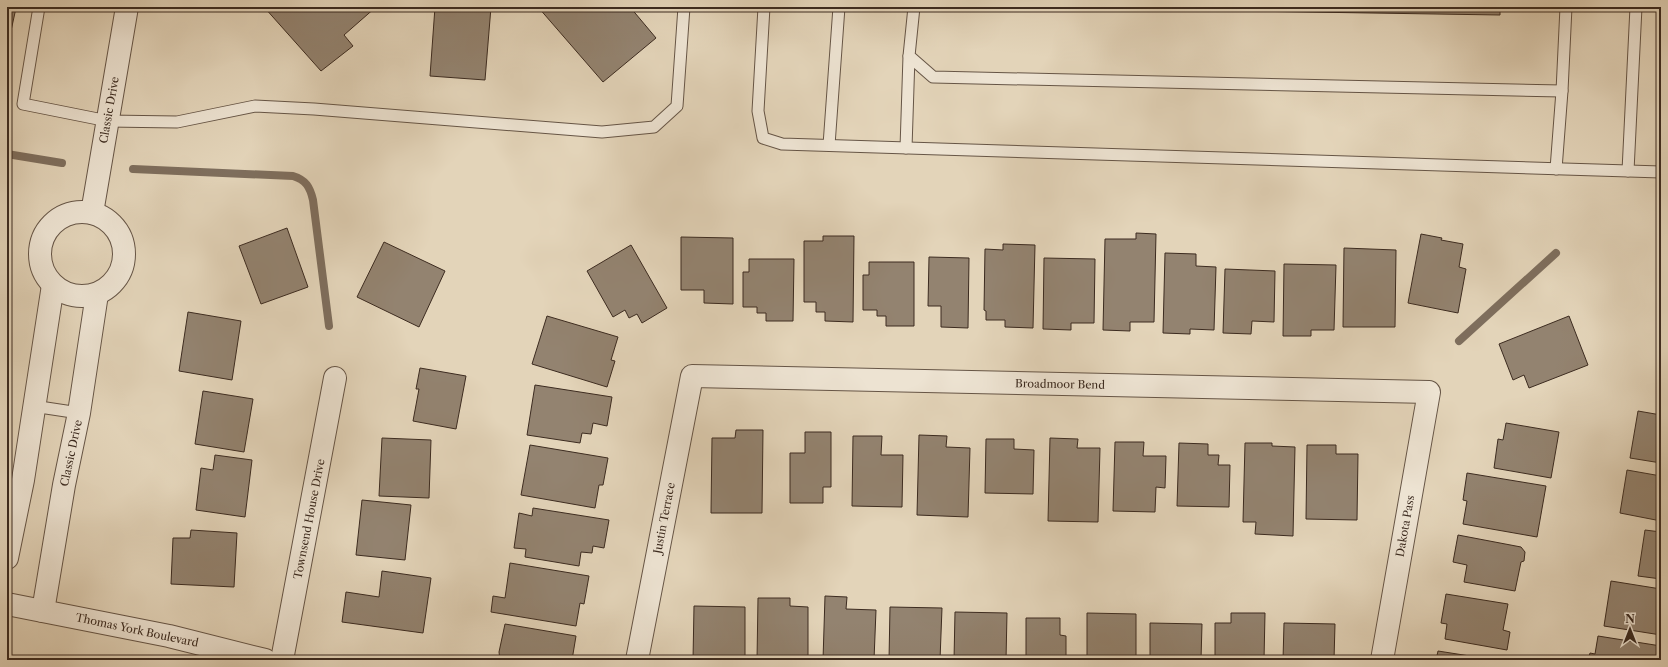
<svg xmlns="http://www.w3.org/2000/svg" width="1668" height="667" font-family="'Libre Caslon Text',serif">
<rect width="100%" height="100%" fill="#e3d4b9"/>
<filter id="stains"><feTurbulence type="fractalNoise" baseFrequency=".005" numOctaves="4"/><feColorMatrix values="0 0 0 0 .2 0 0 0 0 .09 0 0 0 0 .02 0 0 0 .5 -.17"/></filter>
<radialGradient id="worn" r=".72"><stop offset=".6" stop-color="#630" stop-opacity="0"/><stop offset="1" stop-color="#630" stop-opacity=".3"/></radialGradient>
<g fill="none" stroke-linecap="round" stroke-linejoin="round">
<!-- stream -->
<g stroke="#7e6e5d" stroke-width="8">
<path d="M7,154L62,163"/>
<path d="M133,169L293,176C306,180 310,187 313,200L329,326"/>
<path d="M1459,341L1556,253"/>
</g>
</g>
<!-- building -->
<g fill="#938370" stroke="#3c2b20">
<path d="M7,7L16,8L7,49Z"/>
<path d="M264,7H376L344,35L353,46L321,71Z"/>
<path d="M435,7H491L485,80L430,76Z"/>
<path d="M538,7H630L656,38L603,82Z"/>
<path d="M1242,7H1500V15L1242,11Z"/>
<path d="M287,228L308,287L261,304L239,246Z"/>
<path d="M1136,233L1156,234L1154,322H1130V331L1103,330L1105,239H1136Z"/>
<path d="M1421,234L1442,238L1441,240L1463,244L1459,267L1466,269L1458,313L1408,303Z"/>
<path d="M823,236H854L853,322L825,321V312H816V302H804V241H823Z"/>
<path d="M681,237L733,238V304L704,303V290H681Z"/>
<path d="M384,242L445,271L419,327L357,297Z"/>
<path d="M1003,244L1035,245L1033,328L1005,327V320H986V311L984,310L985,249L1003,250Z"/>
<path d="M631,245L667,308L642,323L637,314L629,318L625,310L613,317L587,271Z"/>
<path d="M1344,248L1396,250L1395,327H1343Z"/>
<path d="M1165,253L1196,254V266L1216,267L1214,330L1190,329V334L1163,333Z"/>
<path d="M929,257L969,258L968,328L941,327V306H928Z"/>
<path d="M1044,258L1095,259L1094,323H1071V330L1043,329Z"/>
<path d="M749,259H794L793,321H766V313H757V307H743V272H749Z"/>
<path d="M869,262H914V326H886V316H877V310H863V275H869Z"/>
<path d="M1284,264L1336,265L1334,330H1311V336H1283Z"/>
<path d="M1225,269L1275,271L1274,322L1252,321L1251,334L1223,333Z"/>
<path d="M188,312L241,321L232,380L179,371Z"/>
<path d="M547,316L618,337L611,360L615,361L607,387L532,364Z"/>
<path d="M1569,316L1588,365L1529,388L1524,375L1513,380L1499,344Z"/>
<path d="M420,368L466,376L456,429L413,421L419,389H416Z"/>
<path d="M535,385L612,397L607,426L593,423L591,434L582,433L580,443L527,435Z"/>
<path d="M203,391L253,399L244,452L195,444Z"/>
<path d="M1638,411L1661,415V463L1630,458Z"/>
<path d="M1506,423L1559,432L1551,478L1494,468L1498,439L1503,440Z"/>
<path d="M736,430H763L762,513H711L712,438H735Z"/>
<path d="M805,432H831V487H823V503H790V453H805Z"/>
<path d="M919,435L947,436L946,447L970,448L968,517L917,515Z"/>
<path d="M853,436H882L881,455H903L902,507L852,506Z"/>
<path d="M382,438L431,440L429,498L379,496Z"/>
<path d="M1050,438L1078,439L1077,448H1100L1098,522L1048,521Z"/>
<path d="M986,439H1014V449L1034,450L1033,494L985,493Z"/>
<path d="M1115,442H1144L1143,456H1166L1165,488L1156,487L1155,512L1113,511Z"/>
<path d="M1179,443L1208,444V455H1219L1218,465H1230L1229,507L1177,506Z"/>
<path d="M1245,443H1272V446L1295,447L1293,536L1255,534L1256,522H1243Z"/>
<path d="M530,445L608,458L603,485H599L595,508L521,495Z"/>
<path d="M1307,445H1336V454H1358L1357,520L1306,519Z"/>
<path d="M215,455L252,460L245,517L196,510L201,468L213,470Z"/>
<path d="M1627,470L1661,476V521L1620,513Z"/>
<path d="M1467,473L1546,486L1537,537L1463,524L1467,501L1463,500Z"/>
<path d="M362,500L411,505L405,560L356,555Z"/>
<path d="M533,508L609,520L604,548L593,546L592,553L581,552L579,566L525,557L526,549L514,548L519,513L532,516Z"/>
<path d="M191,530L237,533L234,587L171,584L173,538H190Z"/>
<path d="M1645,530L1661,532V579L1638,576Z"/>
<path d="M1458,535L1521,547L1525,552L1524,561L1521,562L1515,591L1464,582L1467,565L1453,562Z"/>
<path d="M510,563L589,576L584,604L580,603L576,626L491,612L493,596L505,598Z"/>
<path d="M382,571L431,578L423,633L342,622L346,592L379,597Z"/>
<path d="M1611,581L1661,589V635L1604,626Z"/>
<path d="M1446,594L1508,604L1503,630L1510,632L1507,650L1445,639L1447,624L1441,623Z"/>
<path d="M825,596L847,597L846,609L876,610L874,660H823Z"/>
<path d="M758,598H790V606L808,607V660H757Z"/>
<path d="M694,606L745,607V660H693Z"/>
<path d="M890,607L942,608L940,660H889Z"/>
<path d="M955,612L1007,613L1006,660H954Z"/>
<path d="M1087,613L1136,614V660H1087Z"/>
<path d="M1231,613H1265L1264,660H1215V623H1231Z"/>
<path d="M1026,618H1060V635L1066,636V660H1026Z"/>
<path d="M1150,623L1202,624L1201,660H1150Z"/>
<path d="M1284,623L1335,624L1334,660H1283Z"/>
<path d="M505,624L576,636L572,660H500L499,652Z"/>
<path d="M1598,636L1661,646V660H1588L1590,653L1595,654Z"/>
<path d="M1438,651L1489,659L1493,660H1436Z"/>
</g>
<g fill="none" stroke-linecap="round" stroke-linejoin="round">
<defs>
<g id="service">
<path d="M39,7L23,104L108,121L177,122L255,106L314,109L602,132L654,127L677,106L684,7"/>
<path d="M764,7L758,111L763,138L782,144L1661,172"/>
<path d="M914,7L909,56L933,77L1562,91L1566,7"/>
<path d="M829,145L839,7"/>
<path d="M906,148L909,56"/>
<path d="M1556,169L1562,91"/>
<path d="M1628,171L1636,7"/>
<path d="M33,406L79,413"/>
</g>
<g id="minor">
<circle cx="82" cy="254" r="42"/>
<path d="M92,213L127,7"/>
<path d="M7,558L23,480L53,285"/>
<path d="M7,604L169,636L265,660"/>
<path d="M43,611L64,485L79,413L97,294"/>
<path d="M282,660L335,378"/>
<path d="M637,660L692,376L1429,392L1382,660"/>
</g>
</defs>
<!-- service casing -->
<use href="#service" stroke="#665546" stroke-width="13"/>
<!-- minor casing -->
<use href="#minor" stroke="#665546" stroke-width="24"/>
<!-- service -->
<use href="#service" stroke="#ede3d2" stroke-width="11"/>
<!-- minor -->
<use href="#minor" stroke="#ede3d2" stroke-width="22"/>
</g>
<g text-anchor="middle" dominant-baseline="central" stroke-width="3" stroke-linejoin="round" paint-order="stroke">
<!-- street labels -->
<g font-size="11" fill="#3c2b20" stroke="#ede3d2">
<text transform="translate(109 110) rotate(-80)">Classic Drive</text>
<text transform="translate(1060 384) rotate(1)">Broadmoor Bend</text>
<text transform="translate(71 453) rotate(-78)">Classic Drive</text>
<text transform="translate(664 518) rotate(-79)">Justin Terrace</text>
<text transform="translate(309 519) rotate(-79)">Townsend House Drive</text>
<text transform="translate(1405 526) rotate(-80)">Dakota Pass</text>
<text transform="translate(137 630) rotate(12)">Thomas York Boulevard</text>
</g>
</g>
<!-- margin -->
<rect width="1668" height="667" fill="none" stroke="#e3d4b9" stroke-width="24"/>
<rect x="8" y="8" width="1652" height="651" fill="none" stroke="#3c2b20" stroke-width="2"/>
<rect x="12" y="12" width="1644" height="643" fill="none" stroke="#3c2b20"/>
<!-- north arrow -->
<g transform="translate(1630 629)" stroke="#ede3d2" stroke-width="3" paint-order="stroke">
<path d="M0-3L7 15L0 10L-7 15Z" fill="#3c2b20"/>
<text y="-6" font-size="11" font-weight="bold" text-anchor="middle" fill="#3c2b20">N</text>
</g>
<rect width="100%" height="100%" filter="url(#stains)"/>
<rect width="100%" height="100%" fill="url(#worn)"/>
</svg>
